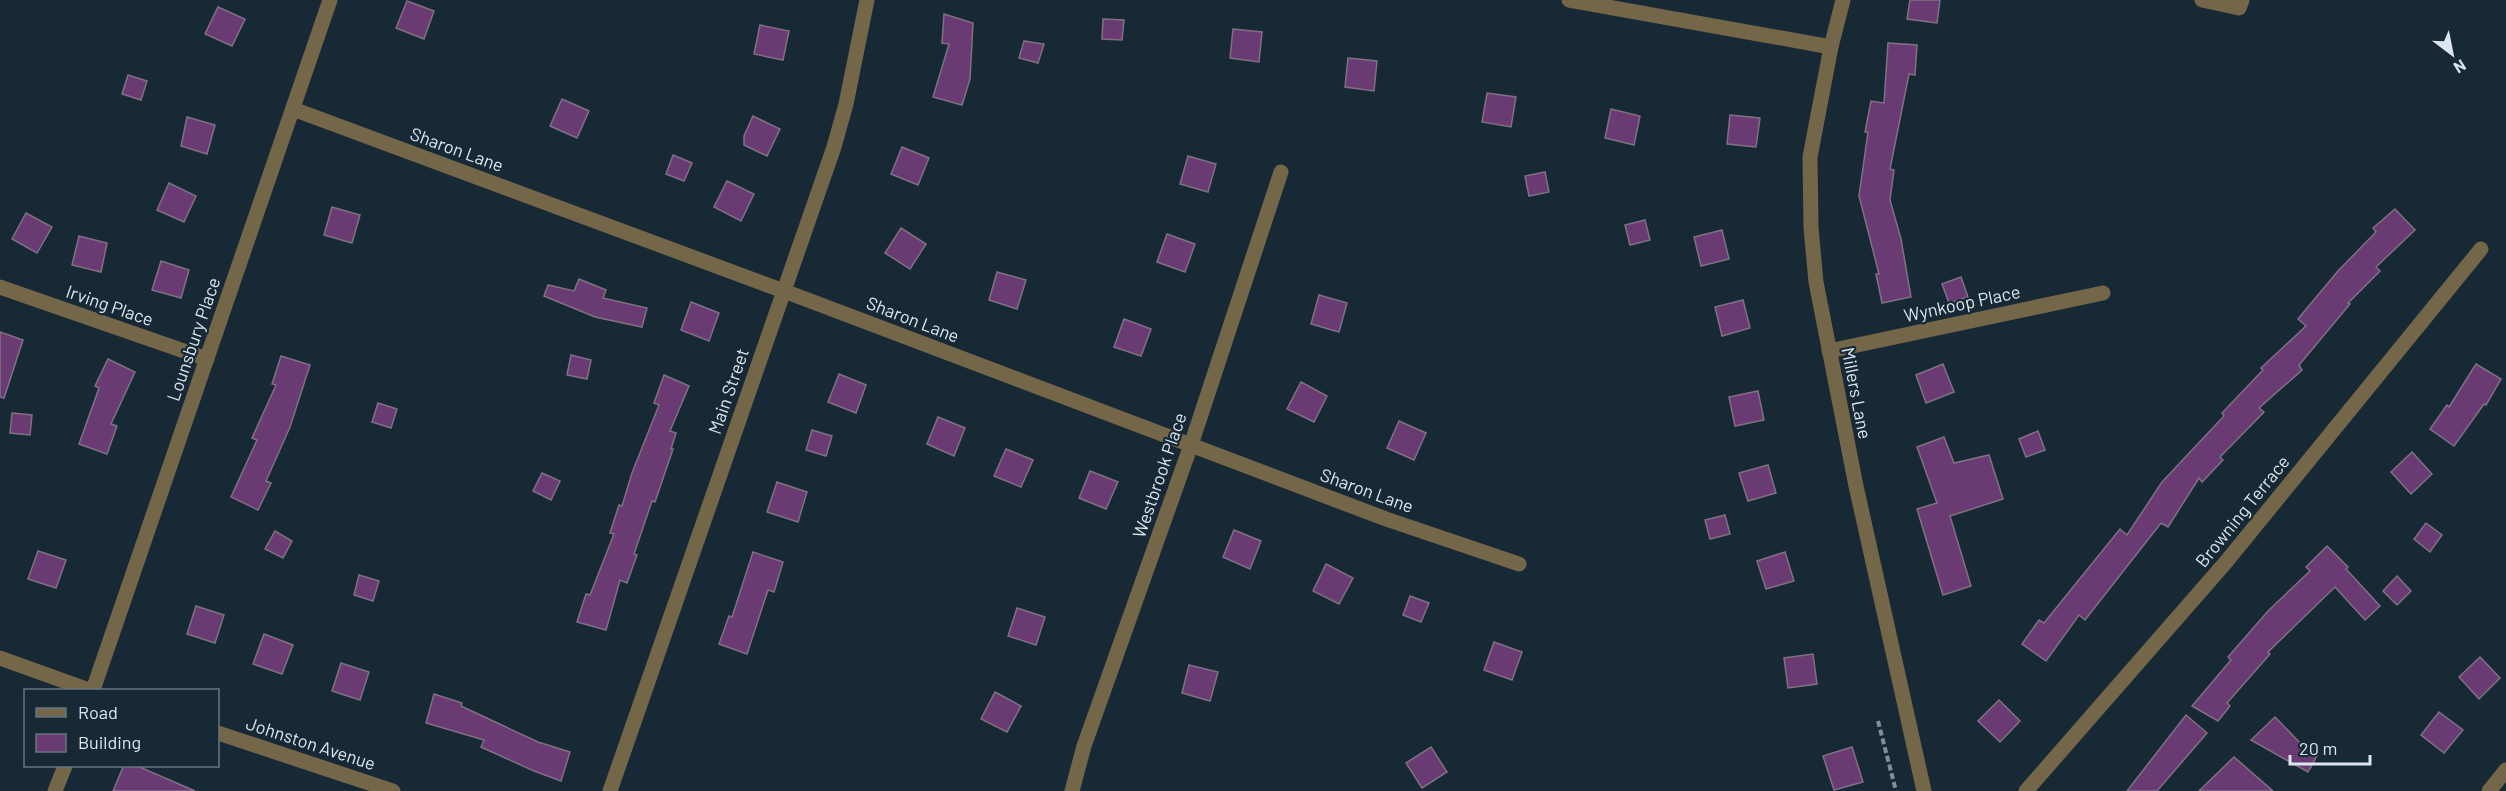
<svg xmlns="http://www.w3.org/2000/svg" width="2506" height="791" font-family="Barlow,sans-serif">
<rect width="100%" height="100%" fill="#182936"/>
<!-- building -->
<g fill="#6a3b73" stroke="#807083" stroke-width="1.5">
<path d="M1910,0H1940L1937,23L1907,19Z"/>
<path d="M407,1L434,11L424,39L396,28Z"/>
<path d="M218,7L245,19L232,46L205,34Z"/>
<path d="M944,14L973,23L970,79L962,105L933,97L949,44L942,43Z"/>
<path d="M1103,19L1124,20L1122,40L1102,39Z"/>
<path d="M760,25L789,31L783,60L754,54Z"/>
<path d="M1233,29L1262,32L1259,62L1230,58Z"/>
<path d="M1024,41L1044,44L1038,63L1019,58Z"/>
<path d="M1888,43L1917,45L1915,75L1909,74L1890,169L1894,170L1890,200L1901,239L1911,297L1882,303L1876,274H1879L1859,196L1868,132H1865L1871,101L1884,103Z"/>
<path d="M1348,58L1377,61L1374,91L1345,87Z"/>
<path d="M128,75L147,81L141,100L122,94Z"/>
<path d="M1487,93L1516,97L1511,127L1482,122Z"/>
<path d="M562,99L589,111L577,138L550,126Z"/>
<path d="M1611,109L1640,116L1634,145L1605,138Z"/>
<path d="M1730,115L1760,118L1756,147L1727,144Z"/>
<path d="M753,116L780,129L767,156L744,145V136Z"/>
<path d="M187,117L215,125L207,154L181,146Z"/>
<path d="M902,147L929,158L918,185L891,174Z"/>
<path d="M673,155L692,163L684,181L666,174Z"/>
<path d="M1188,156L1216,164L1208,192L1180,184Z"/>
<path d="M1545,172L1549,192L1529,196L1525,176Z"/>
<path d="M727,181L754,194L741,221L714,207Z"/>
<path d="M169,183L196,196L184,222L157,210Z"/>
<path d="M332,207L360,215L352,243L324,235Z"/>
<path d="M2395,209L2415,230L2376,267L2380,271L2348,303L2350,304L2299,365L2302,370L2259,408L2264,412L2220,457L2223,460L2202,482L2199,478L2168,527L2161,523L2085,620L2079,615L2046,661L2022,644L2039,620L2044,623L2120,529L2127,535L2162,482L2224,416L2222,413L2263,370L2261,368L2306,326L2298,319L2338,271L2376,232L2373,228Z"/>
<path d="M26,213L52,227L37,253L12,239Z"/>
<path d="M1645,220L1650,240L1630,245L1625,225Z"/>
<path d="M901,228L926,244L910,269L885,253Z"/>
<path d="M1722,230L1729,259L1701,266L1694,237Z"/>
<path d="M1167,234L1195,244L1185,272L1157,262Z"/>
<path d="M79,236L107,243L101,272L72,265Z"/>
<path d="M161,261L189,270L181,298L152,290Z"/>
<path d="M997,272L1026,280L1017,309L989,300Z"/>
<path d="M1961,277L1968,297L1949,303L1942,284Z"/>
<path d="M579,279L606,290L603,298L647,308L642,327L595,317L544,296L548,285L574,291Z"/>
<path d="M1319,295L1347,303L1339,332L1311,324Z"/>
<path d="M1743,300L1750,328L1722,336L1715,307Z"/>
<path d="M691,302L719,313L709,341L681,330Z"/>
<path d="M1124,319L1151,329L1141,356L1114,347Z"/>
<path d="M0,332L23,340L4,398L0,397Z"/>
<path d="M571,355L591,360L587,379L567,375Z"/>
<path d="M281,356L310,365L290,427L266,481L271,483L258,510L231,497L257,440L252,438L276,385L272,384Z"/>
<path d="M108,359L135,372L111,424L117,426L107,454L79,444L99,388L95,386Z"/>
<path d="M1943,364L1954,392L1926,403L1916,375Z"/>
<path d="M2476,364L2501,379L2486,405L2484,404L2454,446L2430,429L2447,405L2449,407Z"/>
<path d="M839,374L866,385L856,413L828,402Z"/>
<path d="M664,375L689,386L670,431L676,433L671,449H673L655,502L652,501L634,554L637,555L627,583L620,580L606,630L577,622L586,594L590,595L614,534L610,533L619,505L622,506L632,473L659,405L654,403Z"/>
<path d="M1301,382L1327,396L1314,422L1287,409Z"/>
<path d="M1758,391L1764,420L1735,426L1729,397Z"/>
<path d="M378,403L397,409L391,428L372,422Z"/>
<path d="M12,413L32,415L30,435L10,433Z"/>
<path d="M938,417L965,428L954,456L927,444Z"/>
<path d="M1399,421L1426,433L1414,460L1387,448Z"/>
<path d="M812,430L832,436L826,456L806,450Z"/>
<path d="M2038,431L2045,450L2026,457L2019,439Z"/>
<path d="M1944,437L1954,463L1989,455L2003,499L1950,516L1971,586L1943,595L1917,509L1937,503L1917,447Z"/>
<path d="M1006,449L1033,460L1021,487L994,476Z"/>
<path d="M2412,452L2432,474L2411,494L2391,472Z"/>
<path d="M1768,465L1776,493L1748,501L1739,473Z"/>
<path d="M1090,471L1118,482L1106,509L1079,498Z"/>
<path d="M542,473L560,481L551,500L533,491Z"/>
<path d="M777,482L807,492L798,522L767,512Z"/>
<path d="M1725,515L1730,534L1710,539L1705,520Z"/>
<path d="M2426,523L2442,535L2430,552L2414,539Z"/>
<path d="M1234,530L1261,541L1250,569L1223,557Z"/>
<path d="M275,531L292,541L283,558L265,549Z"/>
<path d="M2327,546L2348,567L2346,569L2380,606L2365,620L2335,587L2268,652L2270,654L2227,703L2230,706L2218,721L2192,706L2231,660L2228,657L2269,610L2310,571L2306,567Z"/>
<path d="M38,551L66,560L56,588L28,579Z"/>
<path d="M753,552L783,562L774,592L768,590L747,654L719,644L729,616L732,617Z"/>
<path d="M1785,552L1794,581L1766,589L1757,561Z"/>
<path d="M1326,564L1353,578L1339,604L1313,591Z"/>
<path d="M359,575L379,581L373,601L354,595Z"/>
<path d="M2397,576L2411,591L2397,605L2383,591Z"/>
<path d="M1410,596L1429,603L1421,622L1403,615Z"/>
<path d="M196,606L224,615L215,643L187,634Z"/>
<path d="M1017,608L1045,617L1036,645L1008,636Z"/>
<path d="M264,634L293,645L282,674L253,664Z"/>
<path d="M1494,642L1522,652L1512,680L1484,670Z"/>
<path d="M1813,654L1817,684L1788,688L1784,658Z"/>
<path d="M2480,657L2500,678L2479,699L2459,677Z"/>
<path d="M341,663L369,672L360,700L332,691Z"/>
<path d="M1189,665L1218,672L1210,701L1182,693Z"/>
<path d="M995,692L1021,706L1007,732L981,719Z"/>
<path d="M434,694L462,703L461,706L538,742L570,752L561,781L534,771L481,747L484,740L426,723Z"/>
<path d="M1999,700L2020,721L2000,742L1978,721Z"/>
<path d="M2439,712L2463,730L2444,753L2421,735Z"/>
<path d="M2186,715L2207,733L2157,791H2127Z"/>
<path d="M2275,717L2302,745L2318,754L2308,772L2251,740Z"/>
<path d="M1431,747L1447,772L1422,788L1406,763Z"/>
<path d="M1852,747L1863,782L1834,790L1823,756Z"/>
<path d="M2234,757L2273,791H2199Z"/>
<path d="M124,765H135L195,791H113Z"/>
</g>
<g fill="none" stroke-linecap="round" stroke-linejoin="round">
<!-- path -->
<path stroke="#828f9a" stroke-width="4" stroke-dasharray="6 3" stroke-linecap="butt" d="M1878,721L1896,791"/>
<!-- service -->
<path stroke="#746648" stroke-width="15" d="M2202,0L2239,8L2242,0"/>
<!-- minor -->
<g stroke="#746648" stroke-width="15">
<path d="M1569,0L1831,47"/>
<path d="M1843,0L1831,47L1810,157L1811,228L1816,282L1856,486L1924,791"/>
<path d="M293,109L800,297L1386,519L1519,564"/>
<path d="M0,287L207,359"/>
<path d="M1829,351L2103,293"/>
<path d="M0,658L89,690"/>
<path d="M93,690L330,0"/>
<path d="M218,733L393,791"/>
<path d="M55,791L65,766"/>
<path d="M610,791L834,147L846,104L867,0"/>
<path d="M1072,791L1084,746L1191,445L1281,172"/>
<path d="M2026,791L2226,562L2481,249"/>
</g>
<!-- tertiary -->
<path stroke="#746648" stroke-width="15" d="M2489,791L2506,770"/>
</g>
<g text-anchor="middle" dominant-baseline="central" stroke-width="4.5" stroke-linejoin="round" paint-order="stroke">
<!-- street labels -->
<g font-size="18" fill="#dbe6ef" stroke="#182936">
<text transform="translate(457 149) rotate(20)">Sharon Lane</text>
<text transform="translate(1962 303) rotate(-12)">Wynkoop Place</text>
<text transform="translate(110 305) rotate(19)">Irving Place</text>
<text transform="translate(913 319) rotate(21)">Sharon Lane</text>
<text transform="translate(193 339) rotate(-71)">Lounsbury Place</text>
<text transform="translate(728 391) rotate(-71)">Main Street</text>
<text transform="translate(1857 393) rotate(79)">Millers Lane</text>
<text transform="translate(1159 475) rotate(-71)">Westbrook Place</text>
<text transform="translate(1367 490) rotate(20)">Sharon Lane</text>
<text transform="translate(2242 511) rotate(-51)">Browning Terrace</text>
<text transform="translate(311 743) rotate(18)">Johnston Avenue</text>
</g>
</g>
<!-- legend -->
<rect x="24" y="689" width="195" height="78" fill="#182936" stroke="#667580" stroke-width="1.5"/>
<rect x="36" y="708" width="30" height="9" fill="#746648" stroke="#667580" stroke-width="1.5"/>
<text x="78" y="719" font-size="18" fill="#dbe6ef">Road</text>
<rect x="36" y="734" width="30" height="18" fill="#6a3b73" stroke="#667580" stroke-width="1.5"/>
<text x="78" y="749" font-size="18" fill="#dbe6ef">Building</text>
<!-- north arrow -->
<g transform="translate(2452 54) rotate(148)" stroke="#182936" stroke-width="4.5" paint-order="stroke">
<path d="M0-4.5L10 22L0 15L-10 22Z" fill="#dbe6ef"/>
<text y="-9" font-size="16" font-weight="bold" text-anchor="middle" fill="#dbe6ef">N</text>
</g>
<!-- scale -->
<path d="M2290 755v9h80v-9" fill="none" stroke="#dbe6ef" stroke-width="3"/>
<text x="2299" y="755" font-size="18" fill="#dbe6ef" stroke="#182936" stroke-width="4.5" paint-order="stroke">20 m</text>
</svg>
